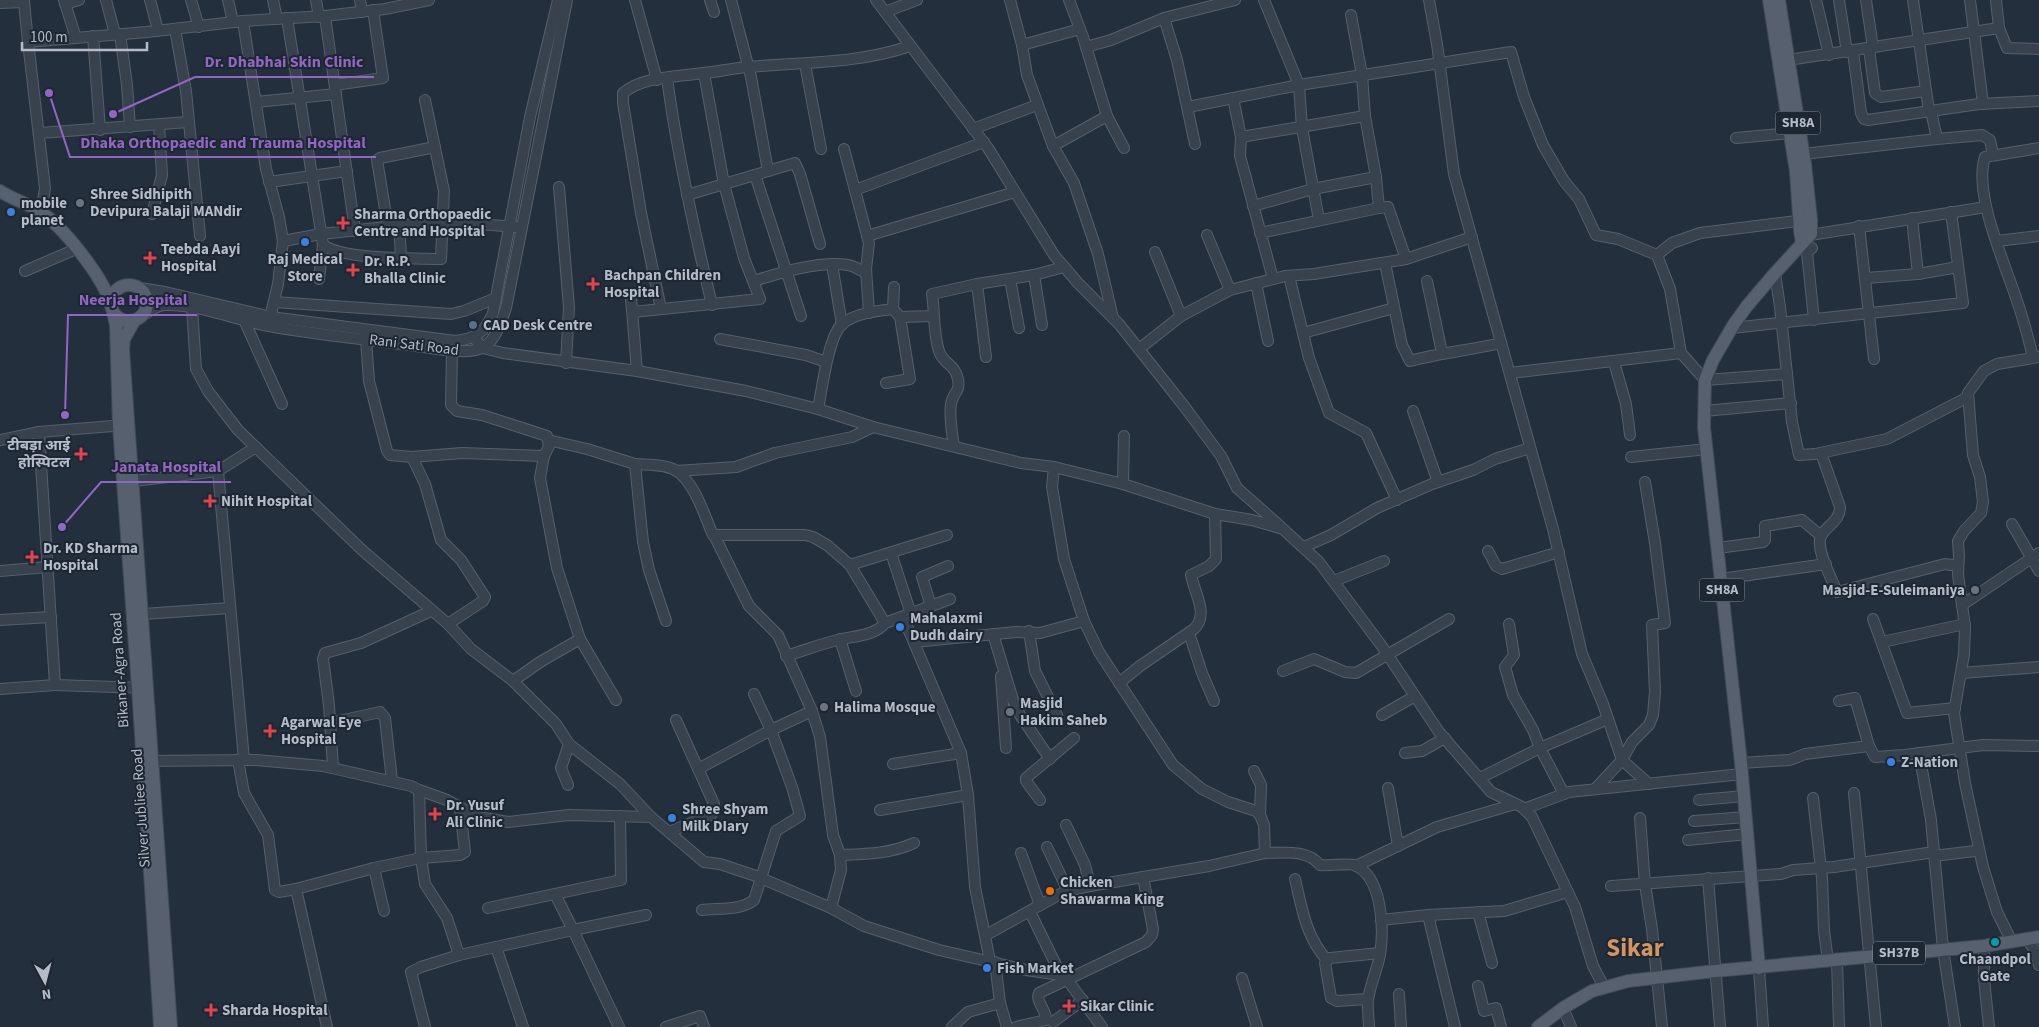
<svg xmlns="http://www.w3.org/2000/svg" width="2039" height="1027" font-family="'Source Sans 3','Noto Sans Devanagari',sans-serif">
<rect width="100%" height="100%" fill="#242f3e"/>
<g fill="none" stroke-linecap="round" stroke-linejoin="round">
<defs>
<g id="minor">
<path d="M64,0L76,38"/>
<path d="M106,0L115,34"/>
<path d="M150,0L158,30"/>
<path d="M191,0L199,27"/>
<path d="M228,0L233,22"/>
<path d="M273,0L277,19"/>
<path d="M316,0L319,17"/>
<path d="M360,0L362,12"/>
<path d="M635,0L657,80"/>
<path d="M710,0L714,12"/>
<path d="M731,0L751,77L768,171"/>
<path d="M876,0L988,148L1054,255L1078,283L1119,324L1184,406L1221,456L1237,488L1280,526"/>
<path d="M1010,0L1022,45L1027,75L1053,146L1074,183L1098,254L1113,318"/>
<path d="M1069,0L1083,37L1107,116L1124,148"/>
<path d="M1264,0L1299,85L1302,128L1319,220"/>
<path d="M1429,0L1437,44L1454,174L1553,529L1582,654L1603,704L1622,760L1649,784"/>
<path d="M1816,0L1829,55"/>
<path d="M1839,0L1847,52"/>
<path d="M1866,0L1873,48"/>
<path d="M1913,0L1929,111"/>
<path d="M1970,0L1983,104"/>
<path d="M1996,0L1999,28L2007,48L2039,49"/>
<path d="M0,3L24,2L28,42L147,32L243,21L325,16L385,9L429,0"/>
<path d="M65,4L79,0"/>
<path d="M885,12L917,0"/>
<path d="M325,16L355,231"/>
<path d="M287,18L323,245L319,279"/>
<path d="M1164,18L1177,60L1195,144"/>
<path d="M243,21L266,169L279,217L283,241L278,284L269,322"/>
<path d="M175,29L186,91L200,236"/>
<path d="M120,34L127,85L130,127"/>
<path d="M93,36L100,130"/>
<path d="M28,42L45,188L43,201L38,210"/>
<path d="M1022,45L1080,29"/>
<path d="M1086,47L1111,40L1164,18L1235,0"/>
<path d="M1869,49L1875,93L1881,97L1926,91"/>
<path d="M1853,52L1861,113L1864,119L1868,120L1979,104L2039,101"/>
<path d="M1788,60L1999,28"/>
<path d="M805,64L821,149"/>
<path d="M667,78C677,154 694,230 712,305"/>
<path d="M335,85L383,78L373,10"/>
<path d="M1233,98L1241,137L1240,156L1273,279"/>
<path d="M256,102L336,94"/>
<path d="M1188,107L1299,85L1511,52L1524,97L1543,145L1564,181L1579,199L1596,235L1618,239L1657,255L1670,289L1681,353L1705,380L1787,374"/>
<path d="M1931,111L1937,139L1982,135L1990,140L1993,155"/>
<path d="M973,129L1037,105"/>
<path d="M40,133L188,122"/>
<path d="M1241,137L1365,116"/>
<path d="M1736,138L1790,133"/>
<path d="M1053,146L1107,116"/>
<path d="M844,149L869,243L866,269L869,313"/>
<path d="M1803,154L1937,139"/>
<path d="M755,175L801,316"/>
<path d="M269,182L347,171"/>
<path d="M559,187L569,307L566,363"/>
<path d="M855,190L984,142"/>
<path d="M687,195L795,163L800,174L820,244"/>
<path d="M1253,206L1313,189L1376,177"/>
<path d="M1377,208L1388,207L1406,259"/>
<path d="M152,214L162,175L159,125"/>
<path d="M399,225L401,257"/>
<path d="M1859,226L1874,359"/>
<path d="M388,227L377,160L380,158L435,147"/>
<path d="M1260,233L1379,208L1376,177L1365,116L1362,75L1351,15"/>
<path d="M1207,235L1230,290"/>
<path d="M867,236L1015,192"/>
<path d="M1804,236L1986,207"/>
<path d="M283,241L321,234L442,221L516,227"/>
<path d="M1997,241L2039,236"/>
<path d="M323,245C344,260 413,258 441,259L444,191L425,100"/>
<path d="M1812,248L1807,252L1814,320"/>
<path d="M1155,252L1181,316"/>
<path d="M1657,255L1672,243L1700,233L1805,220"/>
<path d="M1385,263L1402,345L1410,361C1440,353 1471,350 1501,343"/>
<path d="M832,264L842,325"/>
<path d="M25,271L76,249"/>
<path d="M1775,273L1780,307L1792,422L1799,455L1815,454L1887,439L1968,397"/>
<path d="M1918,274L1958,267"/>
<path d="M1034,275L1042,325"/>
<path d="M1289,276L1309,358L1329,413L1366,433L1397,500"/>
<path d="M1866,278L1918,274L1912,218"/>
<path d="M1010,279L1019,328"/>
<path d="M754,281C779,273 821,260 848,265C854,266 860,270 866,273"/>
<path d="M1427,281L1442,353"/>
<path d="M1256,283L1268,341"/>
<path d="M977,284L986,357"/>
<path d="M140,288L165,292L271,317L455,341C476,339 485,332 493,313L530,117L558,0"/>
<path d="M631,298L637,371"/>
<path d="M274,302L451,314L464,311L496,298"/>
<path d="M192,308L196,369L208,391L238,430L362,550L448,624L471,649L513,681L556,724L569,744L620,784L651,817L704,862L720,864L756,876L831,908L864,926L939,950L1026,970L1061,975L1066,978L1102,1027"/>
<path d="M661,309L641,213L623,103V93C643,76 678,77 703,73C718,72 733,68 748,67C802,62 858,64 910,46"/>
<path d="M633,312L760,299L744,258L724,184L704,73"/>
<path d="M141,317C148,312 155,306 164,305C200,304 235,320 269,326C317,335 367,339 416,346C433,348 469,356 484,347C497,338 501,322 506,308L567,0"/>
<path d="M900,317L934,316"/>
<path d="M244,320L282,404"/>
<path d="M1732,328L1963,303L1951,212"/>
<path d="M1303,333L1394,308"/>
<path d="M474,338L483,348L503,353L637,371L746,391L818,409L873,427L1021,463L1054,467L1123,484L1215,514L1252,520L1283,529L1319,562L1381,645L1439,732L1491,792L1522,807L1532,817L1575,907L1593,966L1604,987"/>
<path d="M366,339L369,381L387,451L390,455L412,457L462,453L544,456"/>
<path d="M720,339L806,355L826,362"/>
<path d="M1139,349L1181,316L1230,290L1285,276L1314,274L1406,259L1472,237"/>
<path d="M452,350L451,405L457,411L482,415L547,436L549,446L544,456L540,478L557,568L580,639L616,700"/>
<path d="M2033,357C2028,337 2023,317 2016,298C2004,261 1973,193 1985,157L2039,148"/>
<path d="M1614,362L1626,404L1630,435"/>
<path d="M1510,373L1681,353"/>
<path d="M886,383L910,379L900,317L893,309L894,287"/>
<path d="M818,409C822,390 828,337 842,324C856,313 877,311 893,309"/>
<path d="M1413,411L1438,482"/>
<path d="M1704,411L1791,403"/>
<path d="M39,432L55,685L145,688"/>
<path d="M0,440L39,432L125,425"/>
<path d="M548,440L587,449L635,464L643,542L649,570L666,621"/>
<path d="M954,446C952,434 948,411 952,400C955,391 960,392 958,379C955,364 943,364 939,351C933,333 935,313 932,294L977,284L1034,275L1064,267"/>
<path d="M1821,453L1840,507C1840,521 1827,525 1821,536C1815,549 1832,579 1837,592L1945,564L1958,566"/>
<path d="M412,457L425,484L441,540L461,560L485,597L483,601L448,624"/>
<path d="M1631,457L1707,449"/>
<path d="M635,464C648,465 666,464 677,471C696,485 704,515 713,535H805L813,537L827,545L850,565L885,623"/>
<path d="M1054,467L1052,487L1064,559L1084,621L1099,652L1173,765L1202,789L1228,802L1256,811L1260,815L1264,825L1265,853C1284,853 1307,849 1320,865C1327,866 1350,863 1354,865C1383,876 1384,930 1380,955C1377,970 1370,985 1368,1000C1367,1009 1369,1018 1369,1027"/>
<path d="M676,471L736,467L775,453L852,437L873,427"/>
<path d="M134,481L218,471"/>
<path d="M1123,484L1124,436"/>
<path d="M2012,524L2039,571"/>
<path d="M714,535L749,606L778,635L812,711L820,737L833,835L840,855L841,870L831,908"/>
<path d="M1304,547L1331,535L1377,508L1432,484L1473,470L1495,459L1530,448"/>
<path d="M1718,548L1763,542L1765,540V526L1802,520L1821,536"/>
<path d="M1488,551L1496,566L1502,569L1559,552"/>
<path d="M891,553L911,614"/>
<path d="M850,565L947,535"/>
<path d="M0,571L48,567"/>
<path d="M1721,579L1826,564"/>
<path d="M1334,581L1384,561"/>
<path d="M1962,605L2039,553"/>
<path d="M931,606L922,577L948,566"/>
<path d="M143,614L230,608"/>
<path d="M903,617L961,753L968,795L975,887L990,961"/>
<path d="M1873,619L1907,713L1955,708"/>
<path d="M0,620L51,617"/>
<path d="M1509,624L1514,655L1505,667L1513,695L1533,730L1540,748L1564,794"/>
<path d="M1029,631L1035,671L1057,715"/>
<path d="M1189,633L1202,673L1214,701"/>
<path d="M993,634L1013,700L1020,715L1050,759"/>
<path d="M840,639L856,691"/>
<path d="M914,642L1016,632L1040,633L1084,621"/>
<path d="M1882,642L1965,624"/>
<path d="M786,656C803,651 820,644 838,640C853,636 875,636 885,623L950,599"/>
<path d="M1283,671L1314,659L1345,672L1356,673L1449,619"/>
<path d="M1961,673L2039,667"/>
<path d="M1001,676L1006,748"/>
<path d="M513,681L540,662L580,639"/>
<path d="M1119,683L1140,666L1194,629C1209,614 1195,595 1191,575L1209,566L1216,559L1215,514"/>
<path d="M0,689L55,685"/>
<path d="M1839,701L1855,698L1869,746"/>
<path d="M1382,715L1415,696"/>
<path d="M330,723L380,712L385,718L392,781"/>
<path d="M1405,753L1422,751L1445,738"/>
<path d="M1919,753L1931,820L1943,949L1955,1027"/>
<path d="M238,760L244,793L268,835L275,890L279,892L296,889"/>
<path d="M244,760L218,471L256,447"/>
<path d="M144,761L256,760L323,766L411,786L419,790L421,858L460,855L465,852L460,808"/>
<path d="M1741,763L1790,760L1805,754L1869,746L1875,757L1905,755L1983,745L2039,746"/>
<path d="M893,764L961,753"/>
<path d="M333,768L329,705L323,659L325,653L361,643L431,611"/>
<path d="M698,769L771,730L812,711"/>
<path d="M1254,771L1261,785L1260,815"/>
<path d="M1480,778L1540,748L1608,719"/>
<path d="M568,785L561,768L569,744"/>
<path d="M1388,788L1398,846"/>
<path d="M1595,789L1622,760L1632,742L1649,725L1653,715L1655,692L1652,625L1665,623L1655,543L1645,482"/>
<path d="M419,790L447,800L478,817L508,822L569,815L651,817"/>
<path d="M1854,793L1876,1027"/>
<path d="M1813,798L1822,878L1824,931L1828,961"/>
<path d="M1040,800L1026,781V778L1074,738"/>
<path d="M1699,800L1744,796"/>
<path d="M1524,809L1569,792L1742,774"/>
<path d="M880,810L968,795"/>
<path d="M1640,818L1645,884L1652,929L1662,1027"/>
<path d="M1694,821L1746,817"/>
<path d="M1066,825L1085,865L1090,886"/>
<path d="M669,832L711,815L714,810V804L676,720"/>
<path d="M1688,840L1747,834"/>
<path d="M1047,847L1068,891"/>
<path d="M1021,853L1040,905"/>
<path d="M840,855C865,854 890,854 914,843"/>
<path d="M1934,856L1975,851"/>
<path d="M1356,866L1437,827L1515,804"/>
<path d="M374,868L384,911"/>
<path d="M1708,878L1720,1027"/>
<path d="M1295,879C1302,909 1306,937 1327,960"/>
<path d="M1611,886L1781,874L1793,870L1834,867L1934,852"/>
<path d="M555,894L573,930L646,915"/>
<path d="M488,908L621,880L620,816"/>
<path d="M702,910C718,908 740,911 754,900L776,831L800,816L792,787L771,730L754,694"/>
<path d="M1030,912L1061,975"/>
<path d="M1478,912L1492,963"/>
<path d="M1428,915L1455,1027"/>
<path d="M1381,920L1428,915L1504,911L1568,892"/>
<path d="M986,935L1064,892L1090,886L1209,866L1265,853"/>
<path d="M2027,939L2034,949L2039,965"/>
<path d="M2012,942L1997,912L1983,867L1965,783L1954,713L1964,654L1965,627L1958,574L1959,556L1958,541L1964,531L1981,513L1983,502L1980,477L1973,455L1968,393L1984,371L1997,364L2039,357"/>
<path d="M1984,946V979L1989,1027"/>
<path d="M1837,960L1839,1027"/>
<path d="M995,962L1000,1003L1007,1027"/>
<path d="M1759,968L1763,1027"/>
<path d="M1242,978L1257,1027"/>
<path d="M1478,986L1484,1011L1496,1008L1501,1027"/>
<path d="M1399,994L1401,1027"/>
<path d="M1368,999L1337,1001L1331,998L1325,963L1330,958L1380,953"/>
<path d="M1566,1015L1571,1027"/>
<path d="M1053,1022L1083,1000"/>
<path d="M327,1027L296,889L374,868L421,858L425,884L447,918L459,955L496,947"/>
<path d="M425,1027L411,972L421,967L459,955"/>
<path d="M523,1027L496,947L573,930L619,1027"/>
<path d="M666,1027L700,1016L704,1027"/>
<path d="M952,1027L968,1012L1000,1003"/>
<path d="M1016,1027L1046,1020C1047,1010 1035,1002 1039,993L1146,942L1152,935L1153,929L1143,877"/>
</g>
<g id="major">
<path d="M1769,0L1796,172L1800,231L1802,243"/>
<path d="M0,191C12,199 26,203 38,210C63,226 102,276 111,304"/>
<circle cx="129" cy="303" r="18"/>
<path d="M113,312L116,325L119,426L138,688L160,1027"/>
<path d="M134,321L124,339L123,349L171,1027"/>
<path d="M1759,968L1741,763L1704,427L1705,380L1713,360L1734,324L1747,306L1775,273L1811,234V219L1805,164L1779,0"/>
<path d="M1538,1027L1563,1008L1592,991L1628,981L1715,971L1984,946L2039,937"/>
</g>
</defs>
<!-- minor casing -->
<use href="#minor" stroke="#565f6c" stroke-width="12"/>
<!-- major casing -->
<use href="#major" stroke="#414a57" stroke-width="14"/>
<!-- minor -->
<use href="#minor" stroke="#38414e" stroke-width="10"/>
<!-- major -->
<use href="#major" stroke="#56606e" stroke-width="12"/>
</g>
<!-- markers -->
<g fill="#6b7280" stroke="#1d2633" stroke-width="2">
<circle cx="80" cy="203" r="5"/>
<circle cx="1975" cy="590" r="5"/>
<circle cx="824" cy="707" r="5"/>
<circle cx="1010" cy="712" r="5"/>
</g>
<g fill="#3f7fe0" stroke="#1d2633" stroke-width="2">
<circle cx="11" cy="212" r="5"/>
<circle cx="305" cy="242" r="5"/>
<circle cx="900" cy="627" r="5"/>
<circle cx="1891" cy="762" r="5"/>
<circle cx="672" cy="818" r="5"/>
<circle cx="987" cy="968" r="5"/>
</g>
<g fill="#e0444e" stroke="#1d2633" stroke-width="2">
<path d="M340.5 215.5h5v5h5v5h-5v5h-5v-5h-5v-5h5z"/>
<path d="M147.5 250.5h5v5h5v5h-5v5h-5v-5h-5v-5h5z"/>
<path d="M350.5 262.5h5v5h5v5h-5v5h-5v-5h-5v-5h5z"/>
<path d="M590.5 276.5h5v5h5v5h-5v5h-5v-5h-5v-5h5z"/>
<path d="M78.5 446.5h5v5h5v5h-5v5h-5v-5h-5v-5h5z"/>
<path d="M207.5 493.5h5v5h5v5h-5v5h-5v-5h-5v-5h5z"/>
<path d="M29.5 549.5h5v5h5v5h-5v5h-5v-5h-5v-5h5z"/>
<path d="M267.5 723.5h5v5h5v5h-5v5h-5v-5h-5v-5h5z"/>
<path d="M432.5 806.5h5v5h5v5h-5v5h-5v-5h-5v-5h5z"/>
<path d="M1066.5 998.5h5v5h5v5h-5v5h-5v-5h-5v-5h5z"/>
<path d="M208.5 1002.5h5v5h5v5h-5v5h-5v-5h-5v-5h5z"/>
</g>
<circle fill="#5c6f8a" stroke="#1d2633" stroke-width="2" cx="473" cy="325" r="5"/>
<circle fill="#e8710a" stroke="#1d2633" stroke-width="2" cx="1050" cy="891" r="5"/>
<circle fill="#0f9aa8" stroke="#1d2633" stroke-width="2" cx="1995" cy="942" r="5"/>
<g text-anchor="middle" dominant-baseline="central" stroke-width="4" stroke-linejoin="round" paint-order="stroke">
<!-- shield labels -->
<g fill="#1d2633" stroke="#878f9c" stroke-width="1">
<rect x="1775.5" y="111.5" width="45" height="23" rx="4"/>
<rect x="1699.5" y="578.5" width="45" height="23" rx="4"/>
<rect x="1873" y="941.5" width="52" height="23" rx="4"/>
</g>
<g font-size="14" font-weight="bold" fill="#b4bcc9">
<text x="1798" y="123">SH8A</text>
<text x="1722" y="590">SH8A</text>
<text x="1899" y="953">SH37B</text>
</g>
<!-- poi labels -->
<g font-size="15" font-weight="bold" fill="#b4bcc9" stroke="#1d2633" text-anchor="start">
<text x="90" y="194">Shree Sidhipith<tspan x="90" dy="17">Devipura Balaji MANdir</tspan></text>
<text x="21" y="203">mobile<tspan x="21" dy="17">planet</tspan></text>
<text x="354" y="214">Sharma Orthopaedic<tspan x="354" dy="17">Centre and Hospital</tspan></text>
<text x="161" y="249">Teebda Aayi<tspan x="161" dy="17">Hospital</tspan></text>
<text x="305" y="259" text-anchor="middle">Raj Medical<tspan x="305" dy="17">Store</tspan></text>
<text x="364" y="261">Dr. R.P.<tspan x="364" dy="17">Bhalla Clinic</tspan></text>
<text x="604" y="275">Bachpan Children<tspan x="604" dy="17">Hospital</tspan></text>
<text x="483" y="325">CAD Desk Centre</text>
<text x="70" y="445" text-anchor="end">टीबड़ा आई<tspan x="70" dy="17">होस्पिटल</tspan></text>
<text x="221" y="501">Nihit Hospital</text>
<text x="43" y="548">Dr. KD Sharma<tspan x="43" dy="17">Hospital</tspan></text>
<text x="1965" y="590" text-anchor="end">Masjid-E-Suleimaniya</text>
<text x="910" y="618">Mahalaxmi<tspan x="910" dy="17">Dudh dairy</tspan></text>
<text x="1020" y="703">Masjid<tspan x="1020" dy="17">Hakim Saheb</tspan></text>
<text x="834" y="707">Halima Mosque</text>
<text x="281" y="722">Agarwal Eye<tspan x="281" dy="17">Hospital</tspan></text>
<text x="1901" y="762">Z-Nation</text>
<text x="446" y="805">Dr. Yusuf<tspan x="446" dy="17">Ali Clinic</tspan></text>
<text x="682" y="809">Shree Shyam<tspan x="682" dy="17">Milk DIary</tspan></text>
<text x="1060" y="882">Chicken<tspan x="1060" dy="17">Shawarma King</tspan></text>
<text x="1995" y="959" text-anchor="middle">Chaandpol<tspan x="1995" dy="17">Gate</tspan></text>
<text x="997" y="968">Fish Market</text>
<text x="1080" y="1006">Sikar Clinic</text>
<text x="222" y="1010">Sharda Hospital</text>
</g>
<!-- street labels -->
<g font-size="15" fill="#b4bcc9" stroke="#1d2633">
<text transform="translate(414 345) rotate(7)">Rani Sati Road</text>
<text transform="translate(120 670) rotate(-94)">Bikaner-Agra Road</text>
<text transform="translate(141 808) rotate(-94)">Silver Jubliee Road</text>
</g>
<!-- town labels -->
<g font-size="25" font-weight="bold" fill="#d59563" stroke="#1d2633">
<text x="1635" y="948">Sikar</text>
</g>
</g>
<!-- callouts -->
<path fill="none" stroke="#9266c3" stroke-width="2" d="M113 114L195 77H374M49 93L70 157H376M65 415L68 315H197M62 527L101 482H231"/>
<g fill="#9266c3" stroke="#1d2633" stroke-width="2">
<circle cx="113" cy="114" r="5"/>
<circle cx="49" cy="93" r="5"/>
<circle cx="65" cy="415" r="5"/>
<circle cx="62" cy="527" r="5"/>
</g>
<g font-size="16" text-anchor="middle" font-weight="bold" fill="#9266c3" stroke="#1d2633" stroke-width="4" stroke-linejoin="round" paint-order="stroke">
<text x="284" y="67">Dr. Dhabhai Skin Clinic</text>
<text x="223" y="148">Dhaka Orthopaedic and Trauma Hospital</text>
<text x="133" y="305">Neerja Hospital</text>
<text x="166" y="472">Janata Hospital</text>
</g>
<!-- north arrow -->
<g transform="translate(45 982) rotate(173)" stroke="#1d2633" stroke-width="4" paint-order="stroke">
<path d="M0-4L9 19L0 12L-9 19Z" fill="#b4bcc9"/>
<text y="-8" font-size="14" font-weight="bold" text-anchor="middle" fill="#b4bcc9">N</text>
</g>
<!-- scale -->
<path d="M22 42v8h125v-8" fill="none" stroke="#b4bcc9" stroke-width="2.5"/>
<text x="30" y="42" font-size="15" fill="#b4bcc9" stroke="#1d2633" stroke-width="4" paint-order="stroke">100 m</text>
</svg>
